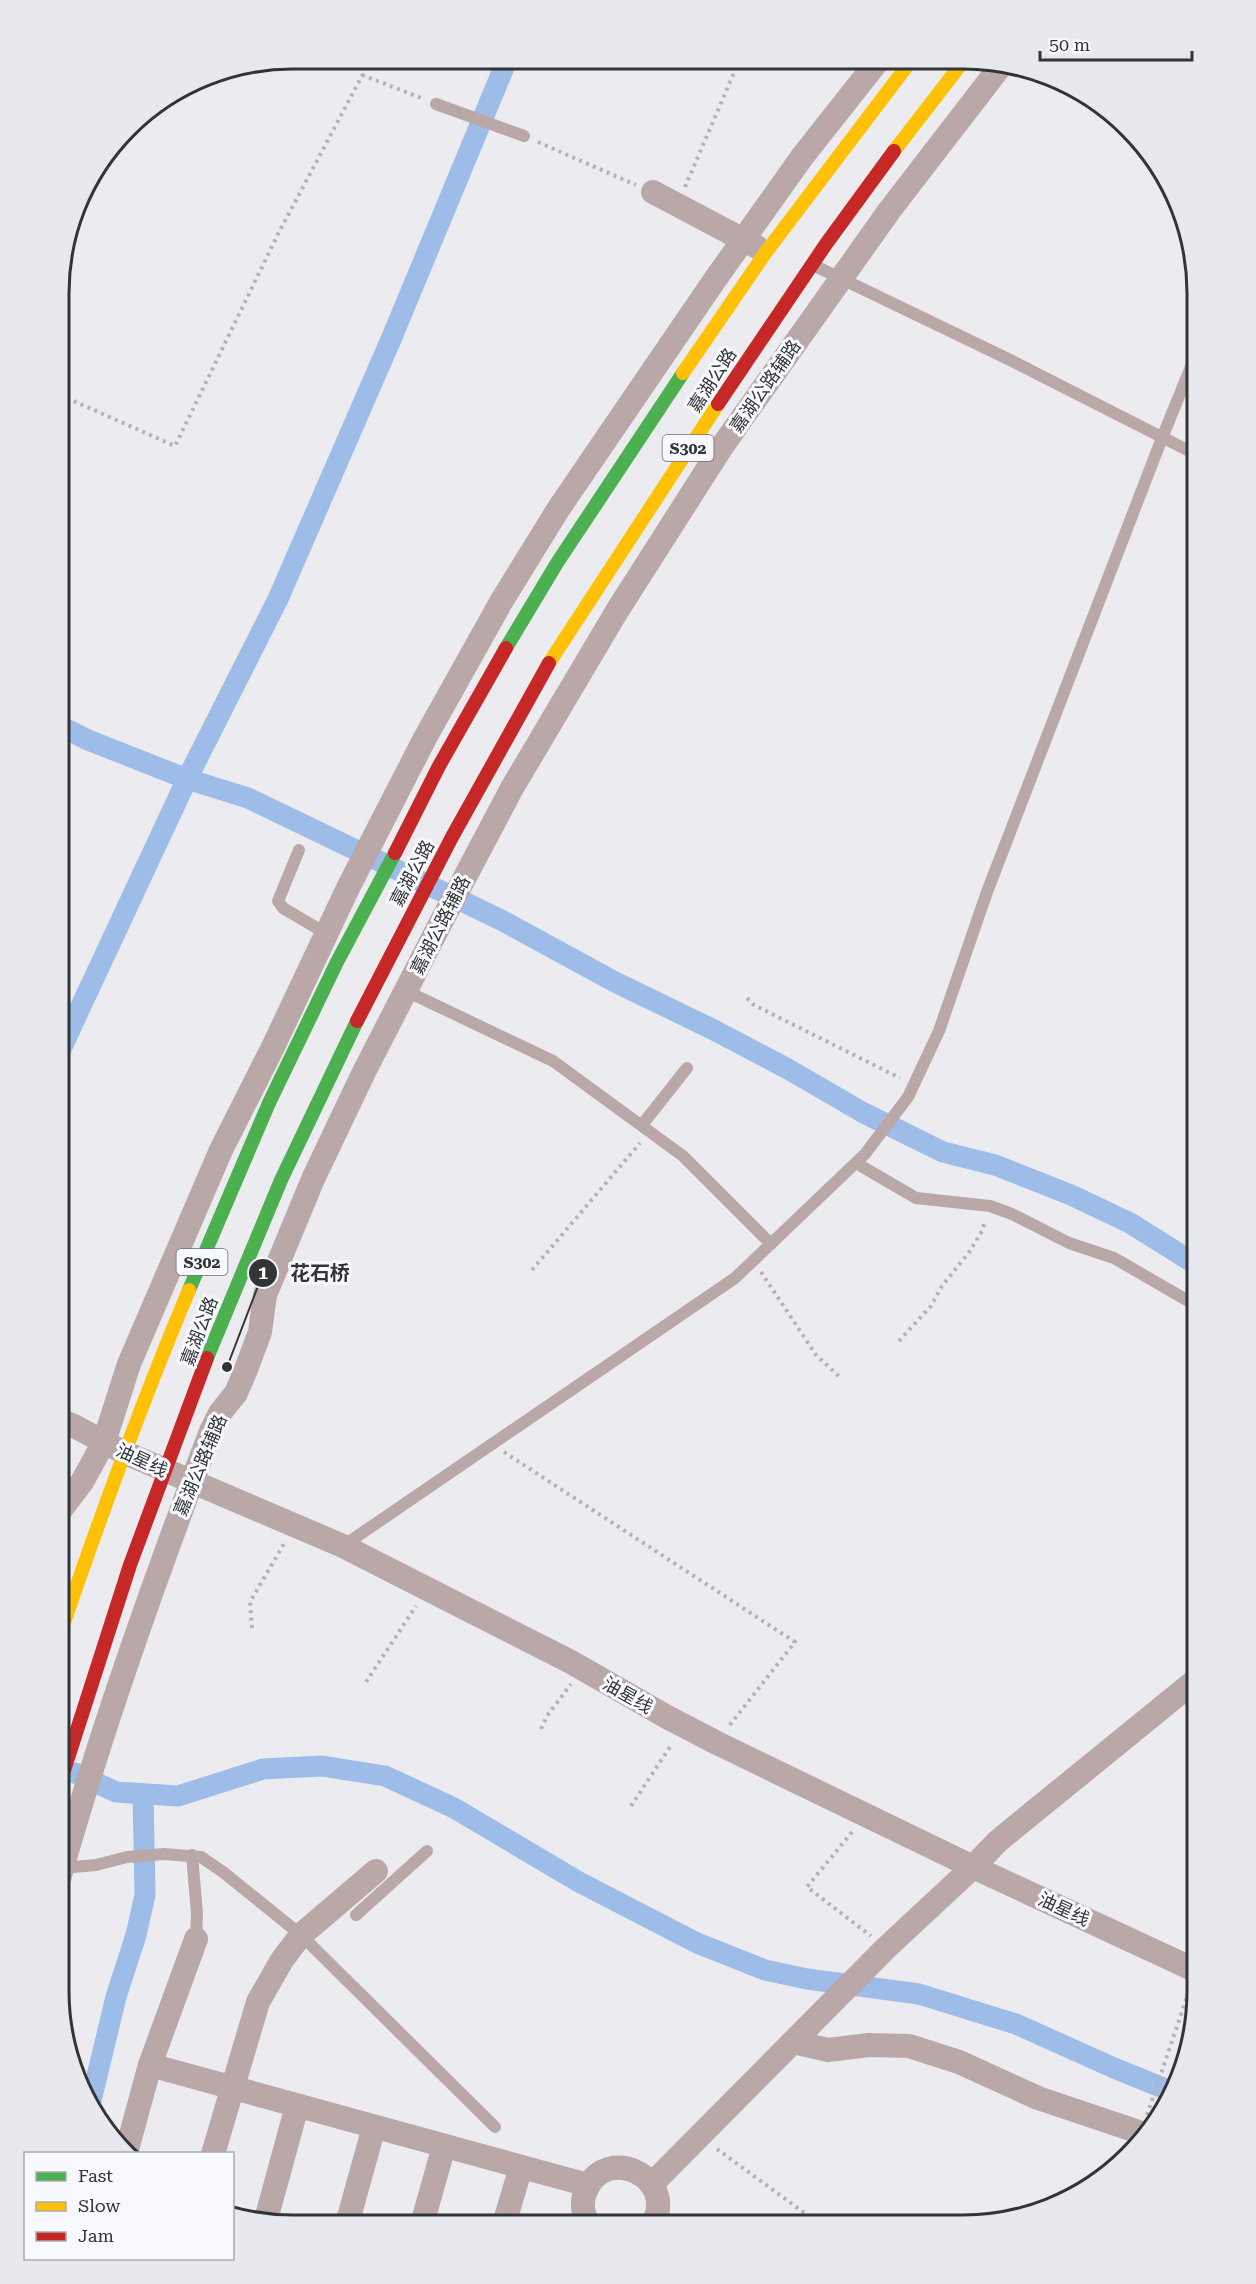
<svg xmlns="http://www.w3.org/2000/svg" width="1256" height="2284" font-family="'Roboto Serif','Noto Sans SC',serif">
<rect width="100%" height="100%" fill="#ececf0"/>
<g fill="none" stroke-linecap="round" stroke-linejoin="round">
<!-- canal -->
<g stroke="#9dbce7" stroke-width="21">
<path d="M60,726L88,740L187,779L248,798L501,920L615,982L714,1030L788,1069L862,1112L943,1152L995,1165L1071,1195L1130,1223L1197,1265"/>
<path d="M60,1051L187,779L278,599L392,337L507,60"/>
<path d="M75,1773L116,1792L178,1796L263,1769L322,1766L385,1776L454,1808L579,1882L697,1943L765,1970L807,1979L919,1994L1016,2024L1114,2068L1173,2092"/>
<path d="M90,2105L116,1997L136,1935L145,1895L143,1794"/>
</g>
<!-- path -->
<g stroke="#b9b0b2" stroke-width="4" stroke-dasharray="3 4.5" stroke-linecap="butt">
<path d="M362,75L424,99"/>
<path d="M538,142L636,185"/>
<path d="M685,187L739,61"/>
<path d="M60,395L175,446L278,234L371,59"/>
<path d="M747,998L754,1005L900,1078"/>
<path d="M532,1270L640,1143"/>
<path d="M761,1272L816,1355L842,1379"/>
<path d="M899,1341L931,1306L942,1286L970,1251L982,1231L985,1221"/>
<path d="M504,1452L795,1642L729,1726"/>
<path d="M252,1628L250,1602L285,1542"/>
<path d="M366,1682L416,1606"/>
<path d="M541,1729L547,1716L571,1684"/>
<path d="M631,1806L672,1744"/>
<path d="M852,1832L807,1887L871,1936"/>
<path d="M1147,2115L1189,1991"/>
<path d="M717,2149L821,2225"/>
</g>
<!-- lane -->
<g stroke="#b9a8a7" stroke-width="12">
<path d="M436,104L524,136"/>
<path d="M813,265L1006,358L1197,455"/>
<path d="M299,850L278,901L283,908L327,934"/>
<path d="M406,991L553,1061L683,1156L771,1244"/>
<path d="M642,1125L687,1068"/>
<path d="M856,1163L916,1198L990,1206L1012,1214L1069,1243L1114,1258L1197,1306"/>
<path d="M343,1546L735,1278L865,1154L908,1097L939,1031L987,892L1162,438L1197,352"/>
<path d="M192,1855L197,1914L196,1939"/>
<path d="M62,1868L96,1865L127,1857L164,1854L201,1857L223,1872L301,1935L495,2127"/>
<path d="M356,1915L427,1851"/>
</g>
<!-- street -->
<g stroke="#b9a8a7" stroke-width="24">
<path d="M653,192L757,247"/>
<path d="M59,1420L74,1426L123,1452L343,1546L571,1662L667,1717L717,1743L973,1867L1197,1971"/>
<path d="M59,1512L82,1482L104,1442L129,1364L221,1150L273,1047L348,888L425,738L501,602L559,508L714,281L802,157L877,62"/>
<path d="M59,1879C102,1727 155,1579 211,1431L220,1413L236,1393L245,1372L260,1332L265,1295L313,1179L364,1072L438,928L512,788L617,611L721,448L889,211L1003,63"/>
<path d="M793,2042L828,2050L869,2045L909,2046L959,2062L1038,2098L1148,2135"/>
<path d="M150,2065L588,2185"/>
<path d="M126,2153L150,2065L196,1939"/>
<path d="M213,2154L258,2002L282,1960L301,1935L376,1871"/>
<path d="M652,2184L886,1948L973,1867L998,1841L1197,1679"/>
<path d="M265,2223L297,2106"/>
<path d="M347,2224L374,2127"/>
<path d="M422,2224L444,2146"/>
<path d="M504,2224L521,2167"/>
<path d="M589,2224C583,2215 581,2203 585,2193C604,2141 680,2178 652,2225"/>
</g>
<!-- fast -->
<g stroke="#4caf50" stroke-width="14">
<path d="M506,648L557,563L683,373"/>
<path d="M189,1290L269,1103L337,962L395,853"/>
<path d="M207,1358L281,1180L357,1021"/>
</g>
<!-- slow -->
<g stroke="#ffc107" stroke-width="14">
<path d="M894,151L962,63"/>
<path d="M683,373L766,252L910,62"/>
<path d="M549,663L718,404"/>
<path d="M59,1637C99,1520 141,1404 189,1290"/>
</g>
<!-- jam -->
<g stroke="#c62828" stroke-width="14">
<path d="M718,404L826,244L894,151"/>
<path d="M395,853L439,766L506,648"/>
<path d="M357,1021L452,837L549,663"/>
<path d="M59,1786L130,1565L207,1358"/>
</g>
</g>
<g text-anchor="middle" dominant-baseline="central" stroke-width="6" stroke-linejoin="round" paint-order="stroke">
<!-- shield labels -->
<g fill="#f7f9fe" stroke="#6e6f72" stroke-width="1.5">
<rect x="662.5" y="435" width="51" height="26" rx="4.5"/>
<rect x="176.5" y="1249" width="51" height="26" rx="4.5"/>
</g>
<g font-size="16" font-weight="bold" fill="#333436">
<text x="688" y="448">S302</text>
<text x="202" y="1262">S302</text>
</g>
<!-- street labels -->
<g font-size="18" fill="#333436" stroke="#f7f9fe">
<text transform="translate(712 380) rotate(-57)">嘉湖公路</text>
<text transform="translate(765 386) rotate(-55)">嘉湖公路辅路</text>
<text transform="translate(412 873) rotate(-62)">嘉湖公路</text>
<text transform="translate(440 925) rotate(-63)">嘉湖公路辅路</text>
<text transform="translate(199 1331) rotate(-69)">嘉湖公路</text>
<text transform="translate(142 1460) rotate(25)">油星线</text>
<text transform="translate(200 1465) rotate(-67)">嘉湖公路辅路</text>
<text transform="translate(628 1695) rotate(30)">油星线</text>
<text transform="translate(1064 1909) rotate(25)">油星线</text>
</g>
</g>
<!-- crop -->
<path d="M0 0H1256V2284H0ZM293 69H963A224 224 0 0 1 1187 293V1991A224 224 0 0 1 963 2215H293A224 224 0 0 1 69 1991V293A224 224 0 0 1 293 69Z" fill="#e7e9ee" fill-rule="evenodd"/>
<path fill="none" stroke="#333436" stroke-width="3" d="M293 69H963A224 224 0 0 1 1187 293V1991A224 224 0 0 1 963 2215H293A224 224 0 0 1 69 1991V293A224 224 0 0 1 293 69Z"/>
<!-- callouts -->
<path fill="none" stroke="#333436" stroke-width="2" d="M227 1367L263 1273"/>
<g fill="#333436" stroke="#f7f9fe" stroke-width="2">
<circle cx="227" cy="1367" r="6"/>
<circle cx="263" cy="1273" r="15"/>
</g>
<g font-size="18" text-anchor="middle" font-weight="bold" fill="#fff">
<text x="263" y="1279">1</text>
</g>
<g font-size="20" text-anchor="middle" font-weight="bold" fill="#333436" stroke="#f7f9fe" stroke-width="6" stroke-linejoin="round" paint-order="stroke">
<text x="320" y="1280">花石桥</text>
</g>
<!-- legend -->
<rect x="24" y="2152" width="210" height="108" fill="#f7f9fe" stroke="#a9aaae" stroke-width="1.5"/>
<rect x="36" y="2172" width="30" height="9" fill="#4caf50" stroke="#a9aaae" stroke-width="1.5"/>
<text x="78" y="2182" font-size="18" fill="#333436">Fast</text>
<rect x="36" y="2202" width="30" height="9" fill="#ffc107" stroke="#a9aaae" stroke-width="1.5"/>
<text x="78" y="2212" font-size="18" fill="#333436">Slow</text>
<rect x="36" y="2232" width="30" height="9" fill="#c62828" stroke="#a9aaae" stroke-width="1.5"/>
<text x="78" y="2242" font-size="18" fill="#333436">Jam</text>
<!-- scale -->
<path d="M1040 51v9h152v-9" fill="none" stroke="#333436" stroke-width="3"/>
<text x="1049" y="51" font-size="18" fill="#333436" stroke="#f7f9fe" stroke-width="4.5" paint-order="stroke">50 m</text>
</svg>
